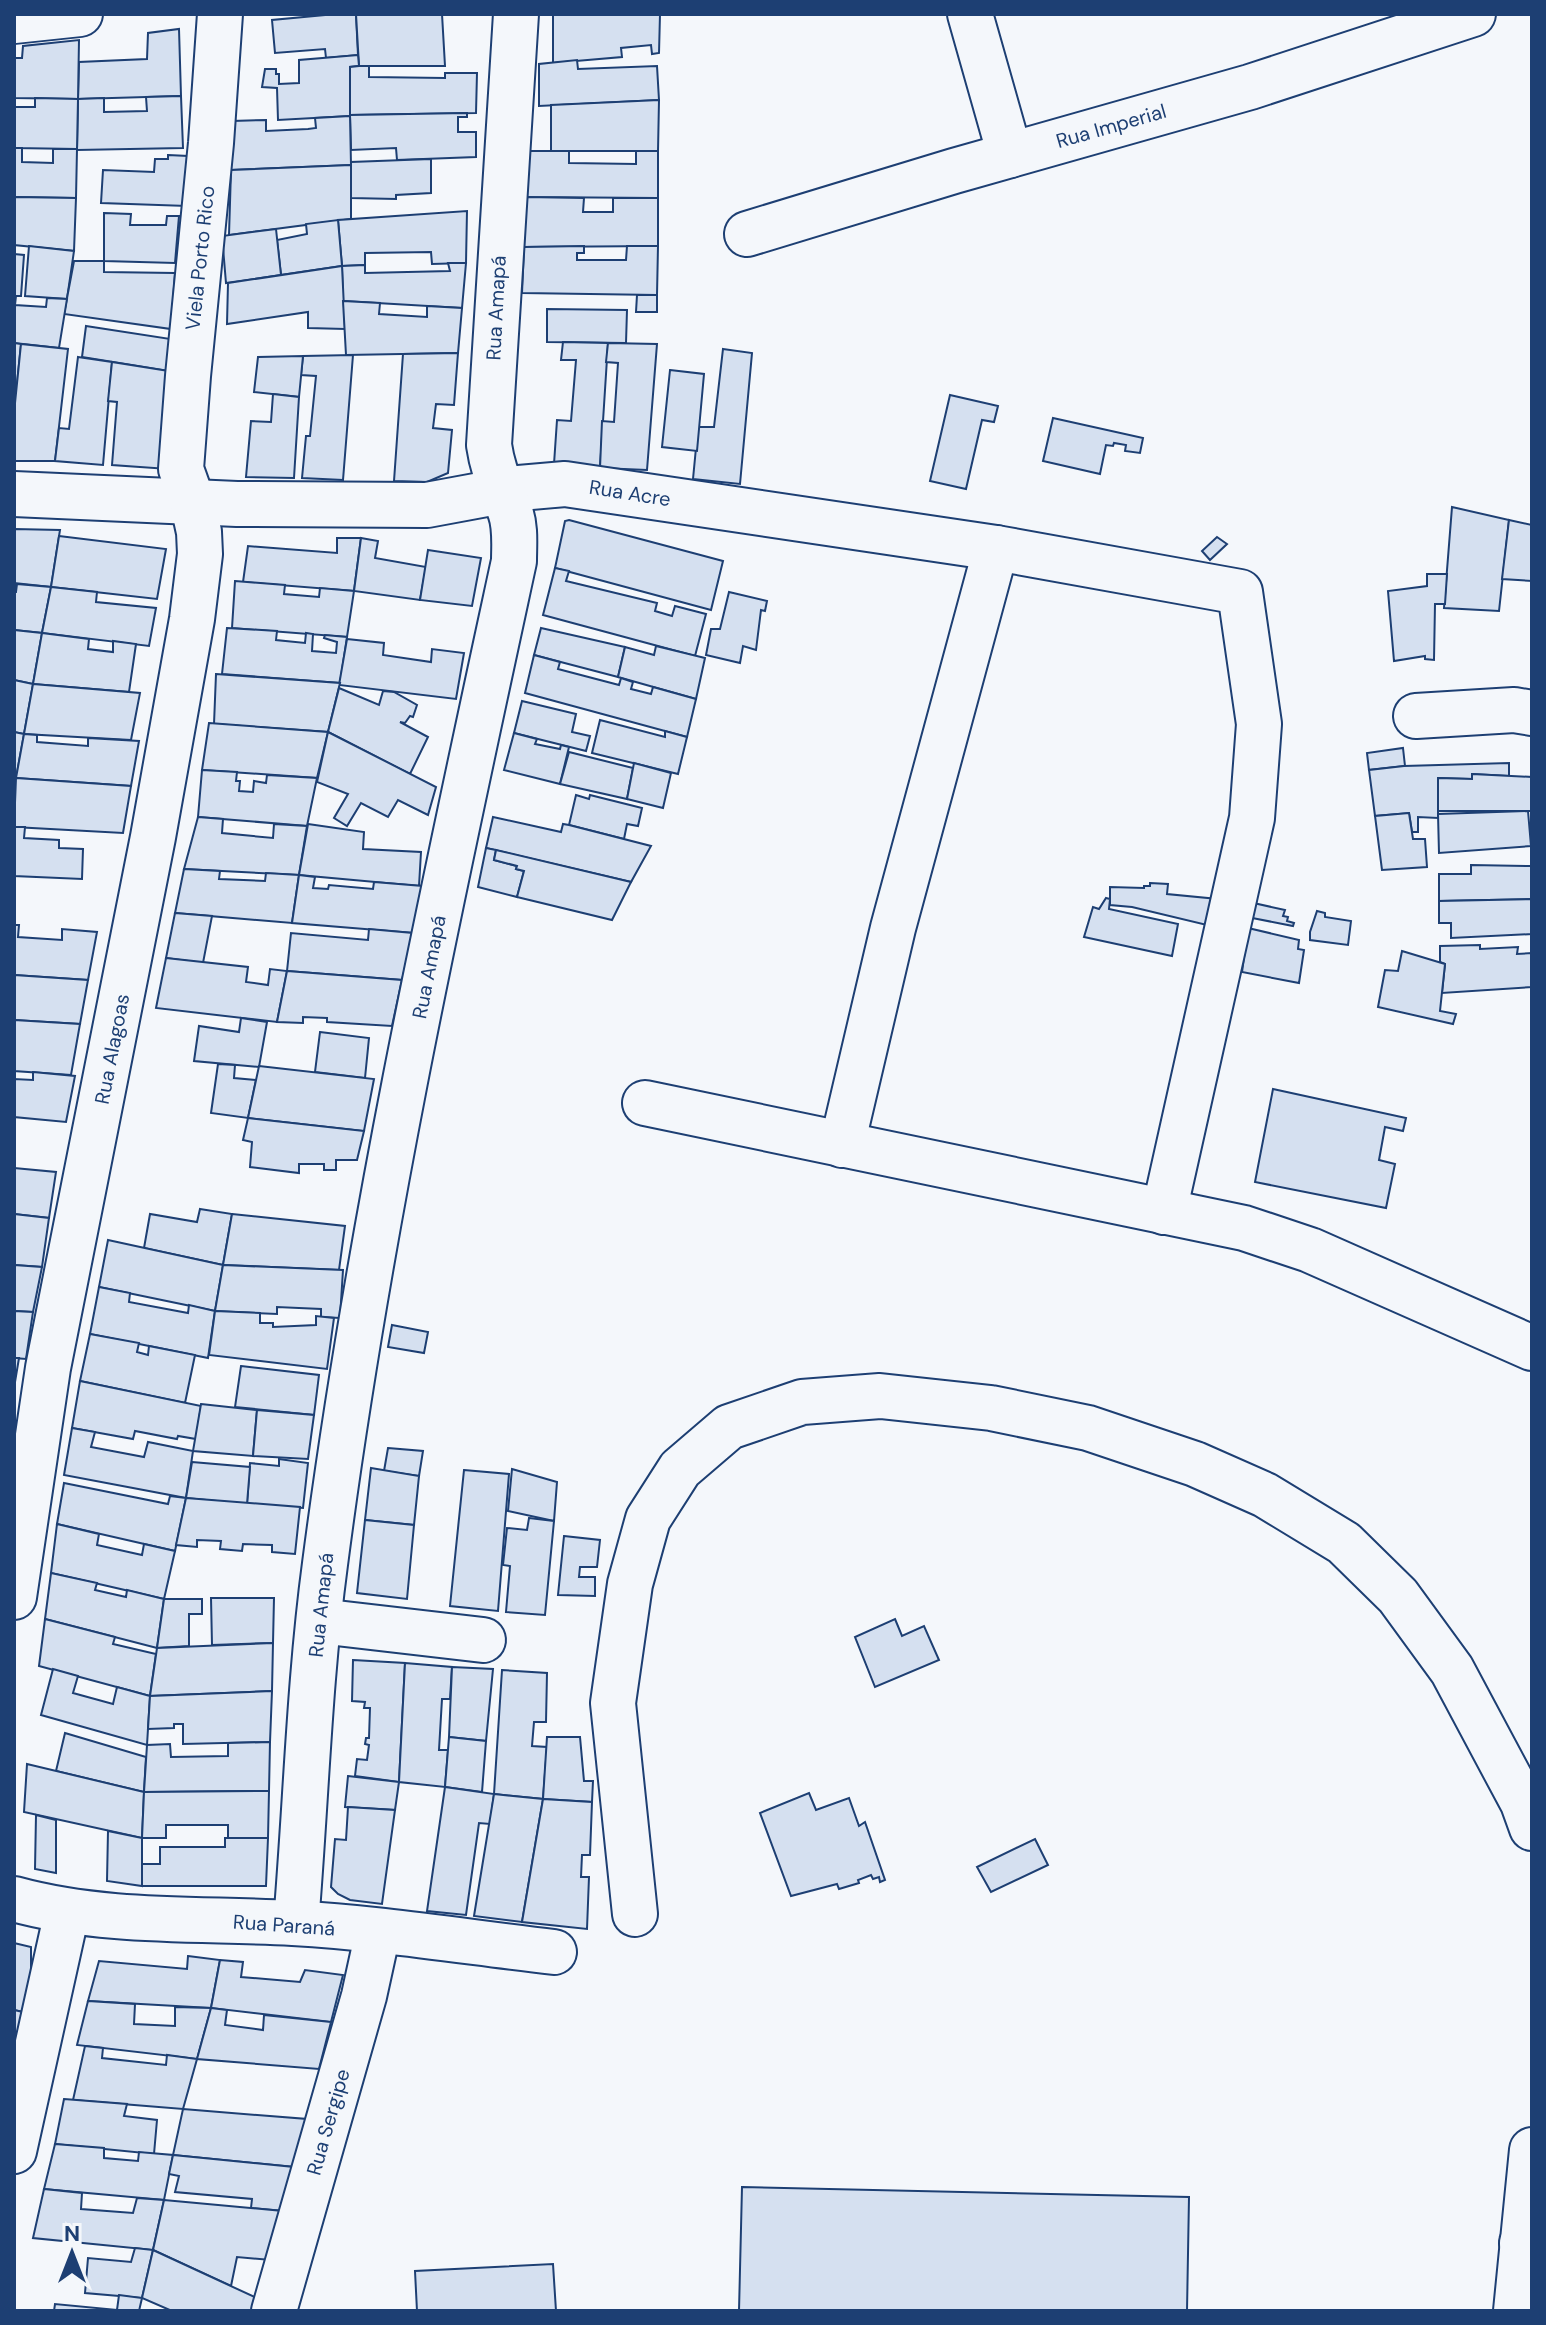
<svg xmlns="http://www.w3.org/2000/svg" width="1546" height="2325" font-family="'DM Sans',sans-serif">
<rect width="100%" height="100%" fill="#f4f7fb"/>
<!-- building -->
<g fill="#d5e0f0" stroke="#1d3f73" stroke-width="2">
<path d="M336,14H356L358,55L326,58L325,49L275,53L272,20Z"/>
<path d="M356,14H442L445,66H359Z"/>
<path d="M553,14H660L659,53L652,54L651,45L621,48L622,57L553,63Z"/>
<path d="M179,29L181,96L78,99L79,62L147,59L148,33Z"/>
<path d="M79,40L78,99L14,98V58H22L23,46Z"/>
<path d="M358,55L359,66L350,67V116L278,120L277,88L262,87L265,69H276V74H279V84L299,83V60Z"/>
<path d="M577,60L578,69L657,66L659,100L539,106V64Z"/>
<path d="M359,66H369V77L445,78V73H477L476,113L350,115V67Z"/>
<path d="M181,96L183,148L77,150L78,99L104,98V112L147,111L146,97Z"/>
<path d="M35,98L78,99L77,149L14,148V107H35Z"/>
<path d="M659,100L658,151H551V105Z"/>
<path d="M467,113V117H458V132H476V157L397,160L396,148L351,150L350,115Z"/>
<path d="M350,116L351,165L231,170L232,121L266,120V131L308,129L316,128L315,118Z"/>
<path d="M14,148H22V162L53,163V149H77L76,198L14,197Z"/>
<path d="M527,151H569V163L636,164V151H658V198L525,197Z"/>
<path d="M168,155L188,156L187,206L101,203L103,170L154,172L155,159H168Z"/>
<path d="M431,159V193L396,195V199L351,198V162Z"/>
<path d="M351,165V219L229,235L231,170Z"/>
<path d="M14,197L76,198L74,251L14,245Z"/>
<path d="M525,197L584,198L583,212H613V198H658V246L524,247Z"/>
<path d="M467,211L466,263L432,264L431,252L365,253V265L342,266L338,220Z"/>
<path d="M104,213L131,214L130,225H166L167,216H179L175,263L104,261Z"/>
<path d="M338,220L342,266L281,275L277,240L307,234L306,224Z"/>
<path d="M276,229L281,275L226,283L222,236Z"/>
<path d="M29,246L74,251L67,299L25,296Z"/>
<path d="M584,246V253H577V260H626L627,246H658L657,295L522,293L524,247Z"/>
<path d="M14,254L24,255L21,296H14Z"/>
<path d="M74,261H104V272L175,273L171,329L64,314Z"/>
<path d="M448,263H466L462,308L343,301L342,266L365,265V273L450,271Z"/>
<path d="M342,266L345,329L308,328V312L227,324L228,283Z"/>
<path d="M637,295H657V312H636Z"/>
<path d="M14,296H16L15,305L46,307L47,298L67,299L59,348L14,343Z"/>
<path d="M343,301L380,303L379,314L427,317V306L462,308L458,353L346,355Z"/>
<path d="M547,309L627,310L626,343L547,342Z"/>
<path d="M86,326L177,340L175,372L82,357Z"/>
<path d="M563,342L608,343L600,468L554,464L557,420L571,421L576,360H561Z"/>
<path d="M14,343L21,344L14,413Z"/>
<path d="M608,343L657,344L647,470L600,468L602,421L614,422L618,363L606,362Z"/>
<path d="M21,344L68,349L55,461H14V413Z"/>
<path d="M723,349L752,353L740,484L693,479L698,427H714Z"/>
<path d="M458,353L454,405L436,404L433,428L452,430L448,473L427,482L394,481L403,354Z"/>
<path d="M353,355L343,480L302,478L306,436H310L316,376L301,375L303,356Z"/>
<path d="M303,356L299,397L254,392L258,357Z"/>
<path d="M78,357L112,362L103,465L55,461L59,428L69,429Z"/>
<path d="M112,362L175,372L168,469L112,465L117,402L108,401Z"/>
<path d="M670,370L704,374L697,451L662,447Z"/>
<path d="M273,394L299,397L294,478L246,477L251,421L271,422Z"/>
<path d="M950,395L998,406L994,422L982,420L966,489L930,481Z"/>
<path d="M1053,418L1143,438L1140,453L1125,451L1126,445L1114,443L1113,446L1106,445L1100,474L1043,461Z"/>
<path d="M1452,507L1509,520L1499,611L1444,608Z"/>
<path d="M569,520L723,561L711,610L555,568L565,521Z"/>
<path d="M1509,520L1532,525V581L1502,579Z"/>
<path d="M14,529L60,530L51,587L14,583Z"/>
<path d="M59,536L166,549L157,599L51,587Z"/>
<path d="M1217,537L1227,544L1210,560L1202,551Z"/>
<path d="M337,538H361L354,591L243,582L248,546L337,553Z"/>
<path d="M361,538L378,541L375,558L426,567L420,600L354,591Z"/>
<path d="M428,550L481,558L472,606L420,600Z"/>
<path d="M555,568L569,571L566,581L657,603L655,611L672,616L675,606L706,614L695,656L543,615Z"/>
<path d="M1427,574H1447L1445,604H1435L1434,660L1425,659V656L1394,661L1388,591L1427,586Z"/>
<path d="M235,581L285,585L284,594L319,597L320,588L354,591L347,637L232,628Z"/>
<path d="M17,584L51,587L42,633L14,630V592H16Z"/>
<path d="M51,587L97,592L96,602L156,608L149,646L42,633Z"/>
<path d="M729,592L767,601L765,611L761,610L756,650L743,646L740,663L706,655L711,629H720Z"/>
<path d="M227,628L277,631L276,640L305,643L306,633L313,634L312,651L336,653L337,642L324,638L325,635L347,637L340,683L222,674Z"/>
<path d="M541,628L625,647L618,677L534,655Z"/>
<path d="M14,630L42,633L33,684L14,680Z"/>
<path d="M42,633L89,639L88,649L113,652V641L136,644L129,692L33,684Z"/>
<path d="M347,639L384,643L383,655L431,662L432,649L464,653L456,699L339,685Z"/>
<path d="M656,646L705,658L696,699L618,677L625,647L654,655Z"/>
<path d="M534,655L560,662L558,669L619,685L621,678L633,682L631,689L651,694L653,687L696,699L687,737L525,693Z"/>
<path d="M216,674L340,683L328,732L214,724Z"/>
<path d="M14,680L33,684L24,734L14,732Z"/>
<path d="M33,684L140,693L131,740L24,734Z"/>
<path d="M339,688L379,705L383,691L394,692L417,705L413,717L410,716L405,723L400,722L428,737L410,774L328,732Z"/>
<path d="M522,701L576,714L572,732L590,736L586,751L514,733Z"/>
<path d="M600,720L665,737V731L687,737L678,774L592,753Z"/>
<path d="M209,723L328,732L317,778L202,770Z"/>
<path d="M14,732L24,734L16,778L14,777Z"/>
<path d="M328,732L436,787L428,815L398,800L388,817L361,803L347,826L334,818L348,794L317,782Z"/>
<path d="M514,733L537,739L535,744L560,749L561,745L569,747L560,784L504,770Z"/>
<path d="M24,734L37,735V742L88,746V738L139,741L131,786L16,778Z"/>
<path d="M1403,748L1405,766L1369,770L1367,753Z"/>
<path d="M569,752L633,768L627,799L560,784Z"/>
<path d="M634,763L671,773L663,808L627,799Z"/>
<path d="M1509,763V776L1472,774V779L1438,778V818L1418,817V832H1412L1409,813L1375,816L1369,770L1404,766Z"/>
<path d="M202,770L237,772L236,781H240L239,791L253,792L254,781L266,783L267,775L317,778L307,826L198,817Z"/>
<path d="M1472,774L1532,777V811H1438V778L1472,779Z"/>
<path d="M16,778L131,786L123,833L14,827Z"/>
<path d="M576,795L589,799L590,795L642,808L638,826L627,824L624,839L569,825Z"/>
<path d="M1528,811L1531,846L1439,853L1438,814Z"/>
<path d="M1409,813L1413,839H1425L1427,867L1382,870L1375,816Z"/>
<path d="M198,817L223,819L222,833L273,838L274,824L307,826L299,875L184,869Z"/>
<path d="M493,817L561,832L563,824L569,825L651,846L631,882L486,848Z"/>
<path d="M308,824L364,832L363,849L421,852L419,886L299,875Z"/>
<path d="M14,827H25L24,838L59,840V848L83,849L82,879L14,876Z"/>
<path d="M486,848L496,850L494,860L517,866L516,869L524,871L517,897L478,887Z"/>
<path d="M496,850L631,882L612,920L517,897L524,871L516,869L517,866L494,860Z"/>
<path d="M1471,865L1531,866L1532,899L1439,901V874H1471Z"/>
<path d="M184,869L220,871L219,879L265,881L266,873L299,875L292,923L175,913Z"/>
<path d="M299,875L315,877L313,888L328,889L329,885L373,889L374,882L423,886L413,933L292,923Z"/>
<path d="M1150,883L1168,884L1167,894L1249,902L1211,926L1132,907L1110,905V887L1144,888V886H1150Z"/>
<path d="M1106,898L1110,899L1109,909L1178,924L1172,956L1084,937L1093,907L1099,909Z"/>
<path d="M1532,899V934L1451,938V923H1439V901Z"/>
<path d="M1249,902L1285,910L1283,916L1288,917L1287,921L1294,923L1293,926L1247,917Z"/>
<path d="M1317,911L1325,913V917L1351,921L1348,945L1310,940V932Z"/>
<path d="M175,913L212,916L203,963L166,958Z"/>
<path d="M14,925H19L18,937L62,940V929L97,932L88,980L14,975Z"/>
<path d="M1248,928L1299,940L1298,949L1304,950L1299,983L1242,972Z"/>
<path d="M369,929L413,933L402,980L287,971L291,933L368,940Z"/>
<path d="M1480,945V949L1518,947L1517,954L1532,953V987L1442,993L1445,964L1440,962V946Z"/>
<path d="M1402,951L1445,964L1440,1011L1456,1014L1453,1024L1378,1007L1385,970L1398,971Z"/>
<path d="M166,958L248,967L246,982L268,985L270,969L287,971L277,1022L156,1008Z"/>
<path d="M287,971L402,980L392,1026L327,1022V1018L303,1017V1023L277,1022Z"/>
<path d="M14,975L88,980L80,1024L14,1020Z"/>
<path d="M241,1018L267,1022L259,1067L194,1061L199,1026L239,1032Z"/>
<path d="M14,1020L80,1024L71,1075L14,1071Z"/>
<path d="M320,1032L369,1038L365,1078L315,1072Z"/>
<path d="M218,1064L235,1065L234,1078L256,1080L248,1118L211,1113Z"/>
<path d="M259,1066L374,1079L364,1131L248,1118Z"/>
<path d="M33,1072L75,1076L66,1122L14,1117V1079L33,1080Z"/>
<path d="M1273,1089L1406,1118L1403,1131L1385,1127L1379,1160L1395,1164L1386,1208L1255,1182Z"/>
<path d="M248,1118L364,1131L357,1160H336V1170H324V1164H299V1173L250,1167L252,1142L243,1140Z"/>
<path d="M14,1168L56,1172L49,1218L14,1214Z"/>
<path d="M200,1209L232,1214L223,1265L144,1248L150,1214L197,1222Z"/>
<path d="M14,1214L49,1218L42,1267L14,1265Z"/>
<path d="M232,1214L345,1226L339,1270L223,1265Z"/>
<path d="M108,1240L223,1265L215,1311L99,1287Z"/>
<path d="M14,1265L42,1267L33,1312L14,1311Z"/>
<path d="M223,1265L343,1270L340,1318L321,1317V1309L277,1307V1314L215,1311Z"/>
<path d="M99,1287L130,1293L129,1302L188,1313L189,1305L215,1311L208,1358L90,1334Z"/>
<path d="M14,1311L33,1312L26,1359L14,1358Z"/>
<path d="M215,1311L260,1313V1323H273V1327L316,1325V1316L334,1318L327,1369L209,1355Z"/>
<path d="M392,1325L428,1332L424,1353L388,1347Z"/>
<path d="M90,1334L139,1343L137,1352L148,1355L149,1346L195,1355L185,1403L80,1381Z"/>
<path d="M14,1358H19L14,1388Z"/>
<path d="M241,1366L319,1375L314,1415L235,1407Z"/>
<path d="M80,1381L201,1406L196,1439L178,1436L177,1439L135,1431L133,1439L72,1428Z"/>
<path d="M201,1404L257,1410L253,1456L193,1451Z"/>
<path d="M257,1410L314,1415L308,1459L253,1456Z"/>
<path d="M72,1428L95,1432L91,1447L144,1457L148,1442L193,1451L186,1498L64,1475Z"/>
<path d="M388,1448L423,1451L419,1476L384,1471Z"/>
<path d="M279,1459L308,1463L303,1508L247,1504L250,1463L279,1466Z"/>
<path d="M192,1462L250,1467L247,1504L186,1498Z"/>
<path d="M371,1468L419,1476L414,1525L365,1520Z"/>
<path d="M512,1469L557,1482L554,1521L508,1511Z"/>
<path d="M464,1470L509,1474L498,1611L450,1606Z"/>
<path d="M64,1483L168,1504L170,1496L186,1498L175,1551L57,1524Z"/>
<path d="M186,1498L300,1507L295,1554L272,1552V1545L243,1544L242,1551L220,1549L221,1541L197,1540V1547L176,1545Z"/>
<path d="M529,1518L554,1521L545,1615L506,1612L510,1566L503,1565L507,1528L527,1530Z"/>
<path d="M365,1520L414,1525L407,1599L357,1593Z"/>
<path d="M57,1524L99,1534L97,1545L142,1555L144,1544L175,1551L164,1599L51,1573Z"/>
<path d="M564,1536L600,1540L597,1567H580L579,1577H595V1596L558,1595Z"/>
<path d="M51,1573L97,1583L95,1590L126,1597L127,1590L164,1599L157,1648L45,1619Z"/>
<path d="M211,1598H274L273,1643L212,1645Z"/>
<path d="M164,1599H202V1614H189V1646L157,1648Z"/>
<path d="M45,1619L115,1637L113,1644L156,1654L150,1696L39,1666Z"/>
<path d="M895,1619L902,1636L924,1626L939,1660L875,1687L855,1637Z"/>
<path d="M273,1643L272,1691L150,1696L157,1648Z"/>
<path d="M353,1660L405,1663L399,1782L355,1776L357,1759L367,1760L369,1745L365,1744L366,1738H369L370,1708H364L365,1702L352,1701Z"/>
<path d="M405,1663L452,1667L450,1699H442L439,1750H448L445,1787L399,1782Z"/>
<path d="M452,1667L493,1669L486,1741L449,1737Z"/>
<path d="M53,1669L78,1676L73,1693L113,1704L117,1687L150,1696L147,1745L41,1715Z"/>
<path d="M502,1670L547,1673L546,1722H534L532,1746L547,1747L543,1799L494,1794Z"/>
<path d="M272,1691L270,1742L183,1744V1724H174V1728L148,1729L150,1696Z"/>
<path d="M65,1733L146,1757L144,1792L56,1771Z"/>
<path d="M449,1737L486,1741L482,1792L445,1787Z"/>
<path d="M547,1737H580L584,1781H593L592,1802L543,1799Z"/>
<path d="M270,1742L269,1791L144,1792L147,1745L170,1744L171,1757L228,1756V1743Z"/>
<path d="M27,1764L144,1792L142,1838L24,1812Z"/>
<path d="M348,1776L399,1782L395,1810L345,1807Z"/>
<path d="M445,1787L494,1794L490,1824L479,1823L466,1915L427,1911Z"/>
<path d="M269,1791L268,1838H228V1825H166V1838H142L144,1792Z"/>
<path d="M809,1793L816,1810L849,1798L859,1826L865,1822L885,1880L880,1882L879,1877L873,1879L871,1875L858,1880L859,1883L839,1889L837,1884L791,1896L760,1813Z"/>
<path d="M494,1794L543,1799L522,1922L474,1916Z"/>
<path d="M543,1799L592,1802L590,1855H582L581,1877H589L587,1929L522,1922Z"/>
<path d="M348,1807L395,1810L382,1904L350,1900L338,1894L331,1887L335,1839L346,1840Z"/>
<path d="M36,1815L56,1820V1873L35,1869Z"/>
<path d="M108,1831L142,1838V1886L107,1881Z"/>
<path d="M225,1838H268L266,1886H142V1864H160V1847H225Z"/>
<path d="M1035,1839L1048,1865L991,1892L977,1867Z"/>
<path d="M14,1943L31,1947V1983L23,2012L14,2010Z"/>
<path d="M188,1956L220,1960L211,2008L88,2001L99,1961L187,1969Z"/>
<path d="M220,1960L243,1962L241,1977L300,1982L305,1970L343,1975L331,2022L211,2008Z"/>
<path d="M88,2001L135,2004L134,2024L175,2026V2007L211,2008L197,2059L77,2045Z"/>
<path d="M211,2008L227,2010L225,2025L263,2030L264,2015L331,2022L319,2069L197,2059Z"/>
<path d="M14,2010L23,2012L14,2046Z"/>
<path d="M85,2046L103,2048L102,2058L166,2065L167,2055L197,2059L183,2109L73,2100Z"/>
<path d="M64,2099L127,2104L124,2116L157,2120L154,2154L55,2144Z"/>
<path d="M183,2109L307,2119L294,2167L173,2155Z"/>
<path d="M55,2144L104,2148V2158L138,2161L139,2152L173,2155L164,2200L44,2189Z"/>
<path d="M173,2155L294,2167L283,2211L251,2208L252,2199L175,2192L179,2176L169,2174Z"/>
<path d="M742,2187L1189,2197L1187,2311H739Z"/>
<path d="M44,2189L82,2193L81,2209L133,2213L137,2198L164,2200L153,2250L33,2238Z"/>
<path d="M164,2200L283,2211L271,2260L237,2257L231,2286L153,2250Z"/>
<path d="M135,2248L153,2250L142,2298L85,2293L88,2258L131,2262Z"/>
<path d="M153,2250L261,2300L258,2311H172L142,2298Z"/>
<path d="M553,2264L556,2311H417L415,2271Z"/>
<path d="M119,2295L142,2298L139,2311H54L55,2304L117,2310Z"/>
</g>
<g fill="none" stroke-linecap="round" stroke-linejoin="round">
<defs>
<g id="minor">
<path d="M970,14L1010,155"/>
<path d="M14,21L80,14"/>
<path d="M747,234L954,171L1250,87L1473,14"/>
<path d="M14,494L237,504L427,505L519,488L565,484L996,548L1240,592L1259,724L1252,818L1164,1212"/>
<path d="M1416,716L1514,710L1532,713"/>
<path d="M645,1103L1244,1228L1310,1250L1532,1348"/>
<path d="M842,1145L893,928L996,548"/>
<path d="M14,1597L48,1368L153,837L192,619L200,554L199,532L192,500L181,469L188,376L211,143L220,14"/>
<path d="M319,1621L483,1640"/>
<path d="M14,1899C105,1924 200,1918 293,1923C380,1928 467,1942 554,1952"/>
<path d="M635,1914L613,1703L630,1584L648,1519L680,1469L729,1427L802,1402L880,1396L991,1408L1088,1428L1195,1464L1265,1495L1344,1543L1398,1596L1452,1670L1523,1803L1532,1828"/>
<path d="M296,1923C306,1804 309,1683 325,1564C369,1226 442,894 514,561C514,545 516,527 510,511C501,486 493,472 489,445L516,14"/>
<path d="M14,2151L67,1912"/>
<path d="M274,2311L364,1996L378,1932"/>
<path d="M1516,2311L1532,2150"/>
</g>
<path id="major" d="M1522,2243L1532,2251"/>
</defs>
<!-- minor casing -->
<use href="#minor" stroke="#1d3f73" stroke-width="48"/>
<!-- major casing -->
<use href="#major" stroke="#1d3f73" stroke-width="48"/>
<!-- minor -->
<use href="#minor" stroke="#f4f7fb" stroke-width="44"/>
<!-- major -->
<use href="#major" stroke="#f4f7fb" stroke-width="44"/>
</g>
<g text-anchor="middle" dominant-baseline="central" stroke-width="6" stroke-linejoin="round" paint-order="stroke">
<!-- street labels -->
<g font-size="20" fill="#1d3f73" stroke="#f4f7fb">
<text transform="translate(1111 126) rotate(-16)">Rua Imperial</text>
<text transform="translate(200 258) rotate(-84)">Viela Porto Rico</text>
<text transform="translate(496 308) rotate(-87)">Rua Amapá</text>
<text transform="translate(630 493) rotate(9)">Rua Acre</text>
<text transform="translate(429 967) rotate(-79)">Rua Amapá</text>
<text transform="translate(112 1049) rotate(-79)">Rua Alagoas</text>
<text transform="translate(321 1605) rotate(-84)">Rua Amapá</text>
<text transform="translate(284 1925) rotate(4)">Rua Paraná</text>
<text transform="translate(328 2122) rotate(-74)">Rua Sergipe</text>
</g>
</g>
<!-- border -->
<rect width="1546" height="2325" fill="none" stroke="#1d3f73" stroke-width="32"/>
<!-- north arrow -->
<g transform="translate(72 2253)" stroke="#f4f7fb" stroke-width="6" paint-order="stroke">
<path d="M0-6L14 30L0 20L-14 30Z" fill="#1d3f73"/>
<text y="-12" font-size="22" font-weight="bold" text-anchor="middle" fill="#1d3f73">N</text>
</g>
</svg>
